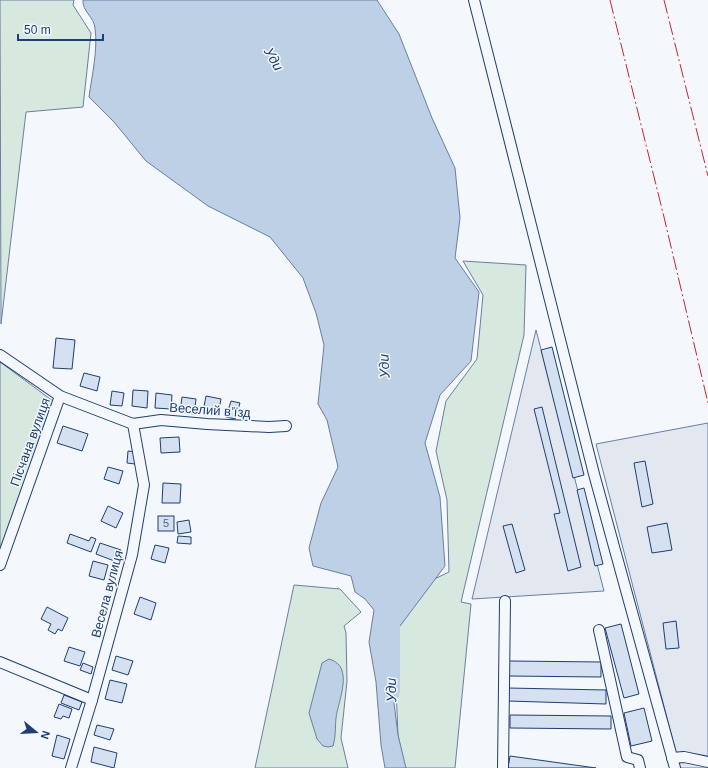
<svg xmlns="http://www.w3.org/2000/svg" width="708" height="768" font-family="Helvetica,sans-serif">
<rect width="100%" height="100%" fill="#f4f7fb"/>
<!-- green -->
<g fill="#d7e8df" stroke="#687fa3">
<path d="M0,0H74L73,5L91,33L83,107L26,112L1,324Z"/>
<path d="M463,261L526,265L524,335L461,602L471,604L455,768H405L398,735L395,664L401,595L449,572L447,500L436,451L446,401L477,359L483,295Z"/>
<path d="M0,362L53,401L0,552Z"/>
<path d="M294,585L340,589L361,612L344,626L346,633L347,681L341,738L348,768H255Z"/>
</g>
<!-- parking -->
<g fill="#e3e8f0" stroke="#687fa3">
<path d="M536,330L604,591L472,599Z"/>
<path d="M708,423V768H680L596,444Z"/>
</g>
<!-- water -->
<g fill="#bed0e5" stroke="#687fa3">
<path d="M83,0H377L399,34L432,118L455,168L460,218L455,258L479,292L471,361L440,395L425,443L440,497L445,566L397,630L388,654L398,735L406,768H385L381,745L376,682L369,642L374,610L365,599L355,592L351,576L313,566L309,548L321,503L338,467L327,420L318,404L324,345L316,313L303,278L270,237L208,206L146,161L114,122L89,97C92,75 98,50 95,28C94,17 82,11 83,0Z"/>
<path d="M329,659C355,666 338,701 336,718C335,727 336,736 333,746L328,747L323,746L317,739L309,713L322,663Z"/>
</g>
<g fill="none" stroke-linecap="round" stroke-linejoin="round">
<!-- river -->
<path stroke="#bed0e5" stroke-width="20" d="M390,692V622"/>
</g>
<!-- building -->
<g fill="#d5e0f0" stroke="#1d3f73">
<path d="M56,338L75,340L72,369L53,368Z"/>
<path d="M552,347L584,475L573,478L541,350Z"/>
<path d="M84,373L100,377L97,391L80,386Z"/>
<path d="M133,390L148,391L147,408L132,406Z"/>
<path d="M112,391L124,393L122,406L110,405Z"/>
<path d="M156,393L172,395L171,409L155,408Z"/>
<path d="M206,396L221,399L218,415L203,412Z"/>
<path d="M182,397L196,399L194,414L180,412Z"/>
<path d="M231,401L240,403L235,419L226,417Z"/>
<path d="M542,407L581,567L568,571L554,514L560,513L534,409Z"/>
<path d="M63,426L88,434L82,451L57,443Z"/>
<path d="M179,437L180,452L161,453L160,438Z"/>
<path d="M128,451L136,452L135,464L127,463Z"/>
<path d="M645,461L653,504L642,507L634,463Z"/>
<path d="M108,467L123,471L119,484L104,479Z"/>
<path d="M163,483L181,484L180,503H162Z"/>
<path d="M584,488L603,564L595,566L577,490Z"/>
<path d="M108,506L123,513L116,528L101,521Z"/>
<rect x="158" y="516" width="16" height="15"/>
<path d="M189,520L191,532L178,534L177,522Z"/>
<path d="M667,523L672,550L652,553L647,527Z"/>
<path d="M512,524L525,570L516,573L503,526Z"/>
<path d="M70,534L89,541L91,537L96,539L91,552L67,543Z"/>
<path d="M178,536L191,537V544L177,543Z"/>
<path d="M100,543L121,550L117,562L96,554Z"/>
<path d="M155,545L169,548L165,563L151,559Z"/>
<path d="M93,561L108,565L104,580L89,576Z"/>
<path d="M140,597L156,603L151,620L134,614Z"/>
<path d="M47,607L68,618L62,631L58,629L55,634L48,630L51,624L41,619Z"/>
<path d="M676,621L679,648L666,649L663,623Z"/>
<path d="M621,624L639,694L624,698L605,628Z"/>
<path d="M69,647L85,652L80,666L64,661Z"/>
<path d="M116,656L133,661L128,675L112,670Z"/>
<path d="M509,661L601,662V677L509,676Z"/>
<path d="M83,663L93,667L91,674L80,670Z"/>
<path d="M110,680L127,684L122,703L105,699Z"/>
<path d="M508,688L606,690V704L508,701Z"/>
<path d="M64,695L82,702L79,710L61,703Z"/>
<path d="M59,704L72,709L69,718L63,716L61,719L54,717Z"/>
<path d="M644,708L652,741L631,746L624,713Z"/>
<path d="M510,715L611,716V729L510,728Z"/>
<path d="M97,725L114,729L110,740L94,735Z"/>
<path d="M57,735L70,739L64,759L52,756Z"/>
<path d="M94,747L117,753L114,768L91,762Z"/>
<path d="M510,756L596,768H508Z"/>
</g>
<g fill="none" stroke-linecap="round" stroke-linejoin="round">
<defs>
<g id="street">
<path d="M474,0L594,474L675,768"/>
<path d="M0,355L60,396L133,424L161,420L207,424L269,427L286,426"/>
<path d="M0,565L60,396"/>
<path d="M599,630L627,757L638,760L640,768"/>
<path d="M0,662L92,700"/>
<path d="M672,758L684,757L708,762"/>
<path d="M71,768L92,700L132,555L144,485L133,424"/>
<path d="M503,768L505,601"/>
</g>
</defs>
<!-- street casing -->
<use href="#street" stroke="#1d3f73" stroke-width="12"/>
<!-- street -->
<use href="#street" stroke="#f4f7fb" stroke-width="10"/>
<!-- power -->
<g stroke="#c62828" stroke-width="1" stroke-dasharray="14 3 2 3" stroke-linecap="butt">
<path d="M610,0L664,217L708,403"/>
<path d="M664,0L708,176"/>
</g>
</g>
<g text-anchor="middle" dominant-baseline="central" stroke-width="3" stroke-linejoin="round" paint-order="stroke">
<!-- number labels -->
<g font-size="11" fill="#4b6792">
<text x="166" y="523">5</text>
</g>
<!-- street labels -->
<g font-size="13" fill="#1d3f73" stroke="#f4f7fb">
<text transform="translate(210 410) rotate(4)">Веселий в’їзд</text>
<text transform="translate(30 442) rotate(-70)">Пісчана вулиця</text>
<text transform="translate(107 594) rotate(-75)">Весела вулиця</text>
</g>
<!-- water labels -->
<g font-size="14" font-style="italic" fill="#1d3f73" stroke="#f4f7fb">
<text transform="translate(274 59) rotate(60)">Уди</text>
<text transform="translate(384 366) rotate(-92)">Уди</text>
<text transform="translate(391 690) rotate(-91)">Уди</text>
</g>
</g>
<!-- north arrow -->
<g transform="translate(36 732) rotate(108)" stroke="#f4f7fb" stroke-width="3" paint-order="stroke">
<path d="M0-3L7 15L0 10L-7 15Z" fill="#1d3f73"/>
<text y="-6" font-size="11" font-weight="bold" text-anchor="middle" fill="#1d3f73">N</text>
</g>
<!-- scale -->
<path d="M18 34v6h85v-6" fill="none" stroke="#1d3f73" stroke-width="2"/>
<text x="24" y="34" font-size="12" fill="#1d3f73" stroke="#f4f7fb" stroke-width="3" paint-order="stroke">50 m</text>
</svg>
